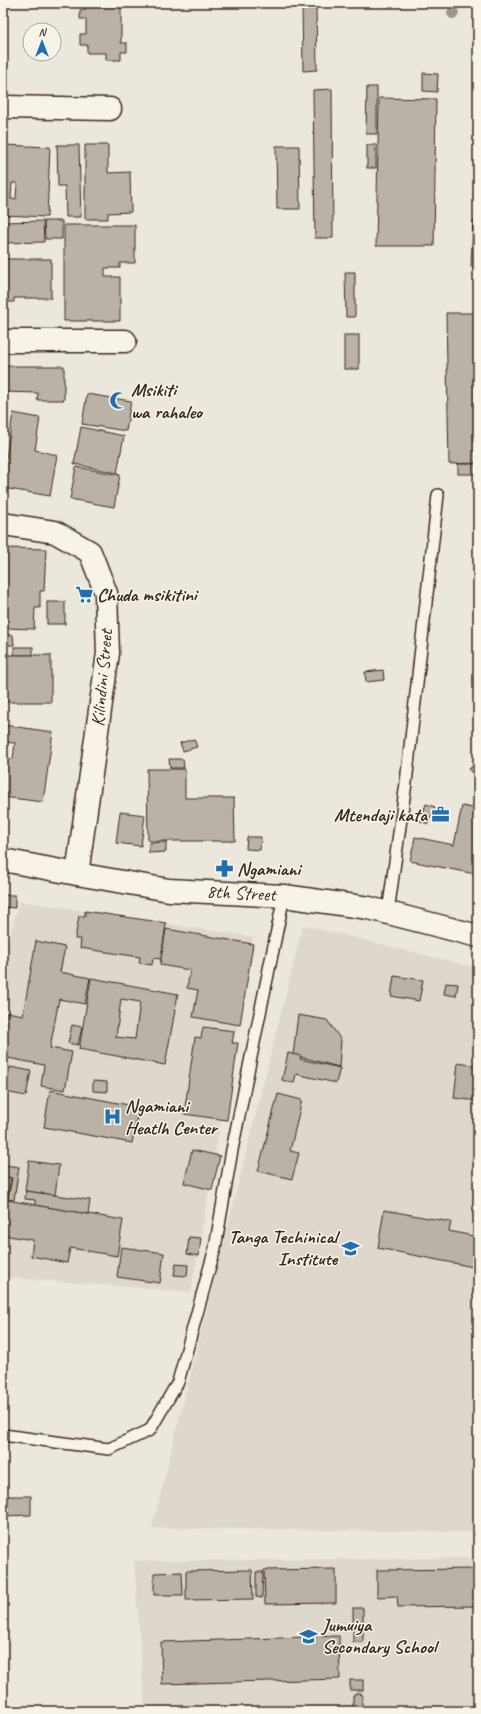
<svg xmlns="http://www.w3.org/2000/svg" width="481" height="1714" font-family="Caveat,sans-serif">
<rect width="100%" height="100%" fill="#ece7dc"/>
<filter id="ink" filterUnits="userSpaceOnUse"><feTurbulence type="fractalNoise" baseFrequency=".025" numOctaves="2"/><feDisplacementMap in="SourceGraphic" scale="8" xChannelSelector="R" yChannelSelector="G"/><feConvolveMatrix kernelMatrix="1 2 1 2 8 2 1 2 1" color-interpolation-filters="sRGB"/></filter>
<g filter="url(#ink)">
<!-- built -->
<g fill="#ddd7cc">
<path d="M20,901L253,937L191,1292L3,1277V958Z"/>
<path d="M303,925L478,968V1532L152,1528Z"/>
<path d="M478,1558V1711H145L134,1561Z"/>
</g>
<!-- building -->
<g fill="#bab2a7" stroke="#3b2a1e" fill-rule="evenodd">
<path d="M86,3H121V43H127V52H121V60H106V53H87V45H80V34H86V19H80V10L86,9Z"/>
<path d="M302,3H316L317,70L303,71Z"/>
<path d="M423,73L438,74L437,92L423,91Z"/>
<path d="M367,87H377V134H366Z"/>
<path d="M332,89L333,238H315L313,90Z"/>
<path d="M379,98L436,99L434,246H376Z"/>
<path d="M3,145L50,147L47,217L3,215ZM12,183H17L16,199H11Z"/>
<path d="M57,145H79L81,217H66L65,186H58Z"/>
<path d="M85,145H108V173L130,172L131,212L108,213V219H85Z"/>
<rect x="367" y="145" width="9" height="23"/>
<path d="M276,146H299L300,209H277Z"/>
<path d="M43,221L44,242L3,243V222Z"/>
<path d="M44,221H62V239H45Z"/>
<path d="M473,221H478V268L471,267Z"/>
<path d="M64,225H135V263H120V268H105V277H120V321H64Z"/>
<path d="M3,259H51V298H14V302H3Z"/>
<path d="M345,272H355V317H346Z"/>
<path d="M446,313H478V463L449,464Z"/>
<rect x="344" y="335" width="15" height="34"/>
<path d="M3,366H64V400H37L38,393L3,392Z"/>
<path d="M87,394L131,401L126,431L82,424Z"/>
<path d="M13,413L40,418L35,450L57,455L50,496L3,488V478Z"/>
<path d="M81,427L124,436L117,473L74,464Z"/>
<rect x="458" y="464" width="20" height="10"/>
<path d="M76,467L120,475L114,507L70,499Z"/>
<path d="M3,548L46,549L44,591H40V608H35L34,629L4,628V625H3Z"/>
<rect x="47" y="602" width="18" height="22"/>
<path d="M3,635H13L14,645H4Z"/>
<rect x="14" y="647" width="19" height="8"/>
<rect x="3" y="655" width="48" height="47"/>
<path d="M383,670L384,680L366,682L365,672Z"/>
<path d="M3,725L53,732L43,802L3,797V757L13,759L15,743L3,742Z"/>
<path d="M194,739L197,747L183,751L180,743Z"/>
<path d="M169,759H183L184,768H170Z"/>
<path d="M478,761V778L469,769Z"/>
<path d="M147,769H185V798H234L235,841H148Z"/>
<path d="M426,804L435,807L428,824L420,821Z"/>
<path d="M462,806L478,809V859L475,874L410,861L415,837L454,845Z"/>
<path d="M120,812L145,815L141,846L116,843Z"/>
<path d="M247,837H261L260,850L246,849Z"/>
<path d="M166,842V852L149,853V843Z"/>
<path d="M3,895H15V908L3,907Z"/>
<path d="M85,911L166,923L161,959L153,958L152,965L139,963L140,957L80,948L81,939H75L79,916H85Z"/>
<path d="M166,929L253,944L240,1025L193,1017L198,990L187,988L190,970L160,965Z"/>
<path d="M36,941L65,947L60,972L90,978L85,1004L59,999L50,1048L72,1052L65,1090L41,1086L44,1065L3,1057V1034L7,1012L23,1015Z"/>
<path d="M394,976L423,980L419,1001L391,996Z"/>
<path d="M91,978L178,994L165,1065L79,1049ZM121,999L140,1002L135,1039L116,1037Z"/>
<path d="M446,983L458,984L456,996L444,994Z"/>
<path d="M298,1015L327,1020L341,1040L339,1067L293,1055Z"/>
<path d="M72,1025L82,1027L78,1045L68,1043Z"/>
<path d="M203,1027L234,1031L232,1043H238L227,1120L184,1114L195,1037L201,1038Z"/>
<path d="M288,1053L301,1056L300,1059L340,1068L336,1083L296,1074L294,1083L282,1080Z"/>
<path d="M458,1063L478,1066V1101L454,1098Z"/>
<path d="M10,1067L31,1071L26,1096L5,1092Z"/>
<path d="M93,1081L107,1082V1092L93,1091Z"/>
<path d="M50,1090L139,1107L132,1143L44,1127Z"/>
<path d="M278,1094L302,1100L290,1151L299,1153L292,1179L258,1171Z"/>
<path d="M192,1150L220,1156L212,1190L184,1183Z"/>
<path d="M29,1161L59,1165L55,1195L25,1191Z"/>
<path d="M4,1165L19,1167L14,1200L8,1199L12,1178L3,1176Z"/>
<path d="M3,1177L11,1178L7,1200L123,1220L117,1256L70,1248L67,1263L31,1256L33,1240L3,1235Z"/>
<path d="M26,1191L90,1200L88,1214L35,1205V1200L25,1199Z"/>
<path d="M384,1210L451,1222L449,1231L478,1237V1268L378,1248Z"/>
<path d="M189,1237L201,1238L199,1256L187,1254Z"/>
<path d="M121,1247L164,1253L160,1283L117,1277Z"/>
<path d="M176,1264L188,1265L187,1276L174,1275Z"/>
<path d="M3,1496H31V1515L3,1516Z"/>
<path d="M336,1569V1603L265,1604L264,1570Z"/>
<path d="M478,1569V1606L398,1607L397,1596L377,1597V1570Z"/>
<path d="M252,1570L253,1599L186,1600V1571Z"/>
<path d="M182,1572L183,1595H154V1573Z"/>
<path d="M256,1572H263L262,1598L256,1597Z"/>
<rect x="353" y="1608" width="10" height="34"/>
<path d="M339,1636L340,1679L162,1684L161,1642Z"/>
<rect x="350" y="1680" width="13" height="10"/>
<path d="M355,1693H360V1695H362V1711H353V1695H355Z"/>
<path d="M24,1708H40L39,1711H24Z"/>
<path d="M42,1708L74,1709V1711H41Z"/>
</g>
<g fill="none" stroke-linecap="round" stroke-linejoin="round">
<defs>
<g id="service">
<path d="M388,912L406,783L438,495"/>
<path d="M3,1435L109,1449L150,1430L178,1382L215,1248L232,1150L284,896"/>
</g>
<g id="minor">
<path d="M3,107L110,109"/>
<path d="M3,341H125"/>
<path d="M3,524L55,532L90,552L106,593L108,653L77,874"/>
<path d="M3,860L77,874L169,890L284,896L369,908L478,936"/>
</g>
</defs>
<!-- service casing -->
<use href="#service" stroke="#3b2a1e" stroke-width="14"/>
<!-- minor casing -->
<use href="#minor" stroke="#3b2a1e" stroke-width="25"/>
<!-- service -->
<use href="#service" stroke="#f7f3e8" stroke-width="11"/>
<!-- minor -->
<use href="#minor" stroke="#f7f3e8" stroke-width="22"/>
</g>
<!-- trees -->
<circle fill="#9f958a" cx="453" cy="13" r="6"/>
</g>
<!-- icons -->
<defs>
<symbol id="mosque-bare" viewBox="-9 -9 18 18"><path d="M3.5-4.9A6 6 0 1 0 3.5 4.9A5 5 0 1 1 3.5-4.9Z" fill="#1f6fb2" stroke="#f7f3e8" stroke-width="2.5" paint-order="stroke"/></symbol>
<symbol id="supermarket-bare" viewBox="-9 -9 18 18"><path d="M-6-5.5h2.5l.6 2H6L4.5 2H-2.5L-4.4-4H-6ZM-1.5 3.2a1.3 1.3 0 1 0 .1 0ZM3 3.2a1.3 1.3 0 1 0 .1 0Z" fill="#1f6fb2" stroke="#f7f3e8" stroke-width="2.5" paint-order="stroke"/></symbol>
<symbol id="office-bare" viewBox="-9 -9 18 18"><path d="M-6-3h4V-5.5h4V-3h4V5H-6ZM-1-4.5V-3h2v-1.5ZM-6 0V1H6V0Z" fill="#1f6fb2" stroke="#f7f3e8" stroke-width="2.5" paint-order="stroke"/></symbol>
<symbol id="pharmacy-bare" viewBox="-9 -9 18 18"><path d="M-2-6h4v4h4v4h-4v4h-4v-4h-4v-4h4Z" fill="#1f6fb2" stroke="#f7f3e8" stroke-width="2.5" paint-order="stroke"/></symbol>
<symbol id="hospital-bare" viewBox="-9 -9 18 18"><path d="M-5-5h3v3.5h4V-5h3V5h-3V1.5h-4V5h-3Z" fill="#1f6fb2" stroke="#f7f3e8" stroke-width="2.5" paint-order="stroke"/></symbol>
<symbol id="university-bare" viewBox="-9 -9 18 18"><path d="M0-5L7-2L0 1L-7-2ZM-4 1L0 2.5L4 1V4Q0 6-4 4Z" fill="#1f6fb2" stroke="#f7f3e8" stroke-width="2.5" paint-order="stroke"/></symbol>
<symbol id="school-bare" viewBox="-9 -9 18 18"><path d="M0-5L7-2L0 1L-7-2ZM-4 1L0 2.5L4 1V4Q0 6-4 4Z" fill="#1f6fb2" stroke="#f7f3e8" stroke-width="2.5" paint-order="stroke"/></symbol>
</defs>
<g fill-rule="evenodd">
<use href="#mosque-bare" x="106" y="388" width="25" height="25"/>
<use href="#supermarket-bare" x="72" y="582" width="25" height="25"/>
<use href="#office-bare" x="428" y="802" width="25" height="25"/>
<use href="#pharmacy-bare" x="212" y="856" width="25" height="25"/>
<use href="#hospital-bare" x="100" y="1104" width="25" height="25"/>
<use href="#university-bare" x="338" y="1236" width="25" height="25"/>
<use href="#school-bare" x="296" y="1624" width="25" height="25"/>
</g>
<g text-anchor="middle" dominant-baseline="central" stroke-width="3" stroke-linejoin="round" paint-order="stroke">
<!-- poi labels -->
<g font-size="19" font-weight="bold" fill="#3b2a1e" stroke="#f7f3e8" text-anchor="start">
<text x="131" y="390">Msikiti<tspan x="131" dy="22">wa rahaleo</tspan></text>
<text x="97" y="595">Chuda msikitini</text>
<text x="427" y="815" text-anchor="end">Mtendaji kata</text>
<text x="237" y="869">Ngamiani</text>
<text x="125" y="1106">Ngamiani<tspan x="125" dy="22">Heatlh Center</tspan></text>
<text x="337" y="1237" text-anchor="end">Tanga Techinical<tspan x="337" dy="22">Institute</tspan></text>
<text x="322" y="1625">Jumuiya<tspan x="322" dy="22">Secondary School</tspan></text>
</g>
<!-- street labels -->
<g font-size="19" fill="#3b2a1e" stroke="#f7f3e8">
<text transform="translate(102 678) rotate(-85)">Kilindini Street</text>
<text transform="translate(241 893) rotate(3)">8th Street</text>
</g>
</g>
<!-- margin -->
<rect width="481" height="1714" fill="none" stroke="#f7f3e8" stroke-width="16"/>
<rect x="8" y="8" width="465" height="1698" fill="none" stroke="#3b2a1e" stroke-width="1.5" filter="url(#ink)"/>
<!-- north arrow -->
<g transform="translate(42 42)"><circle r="19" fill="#f7f3e8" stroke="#aca397"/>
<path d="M0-3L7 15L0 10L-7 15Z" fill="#1f6fb2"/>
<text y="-6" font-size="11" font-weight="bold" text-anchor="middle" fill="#3b2a1e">N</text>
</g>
</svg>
